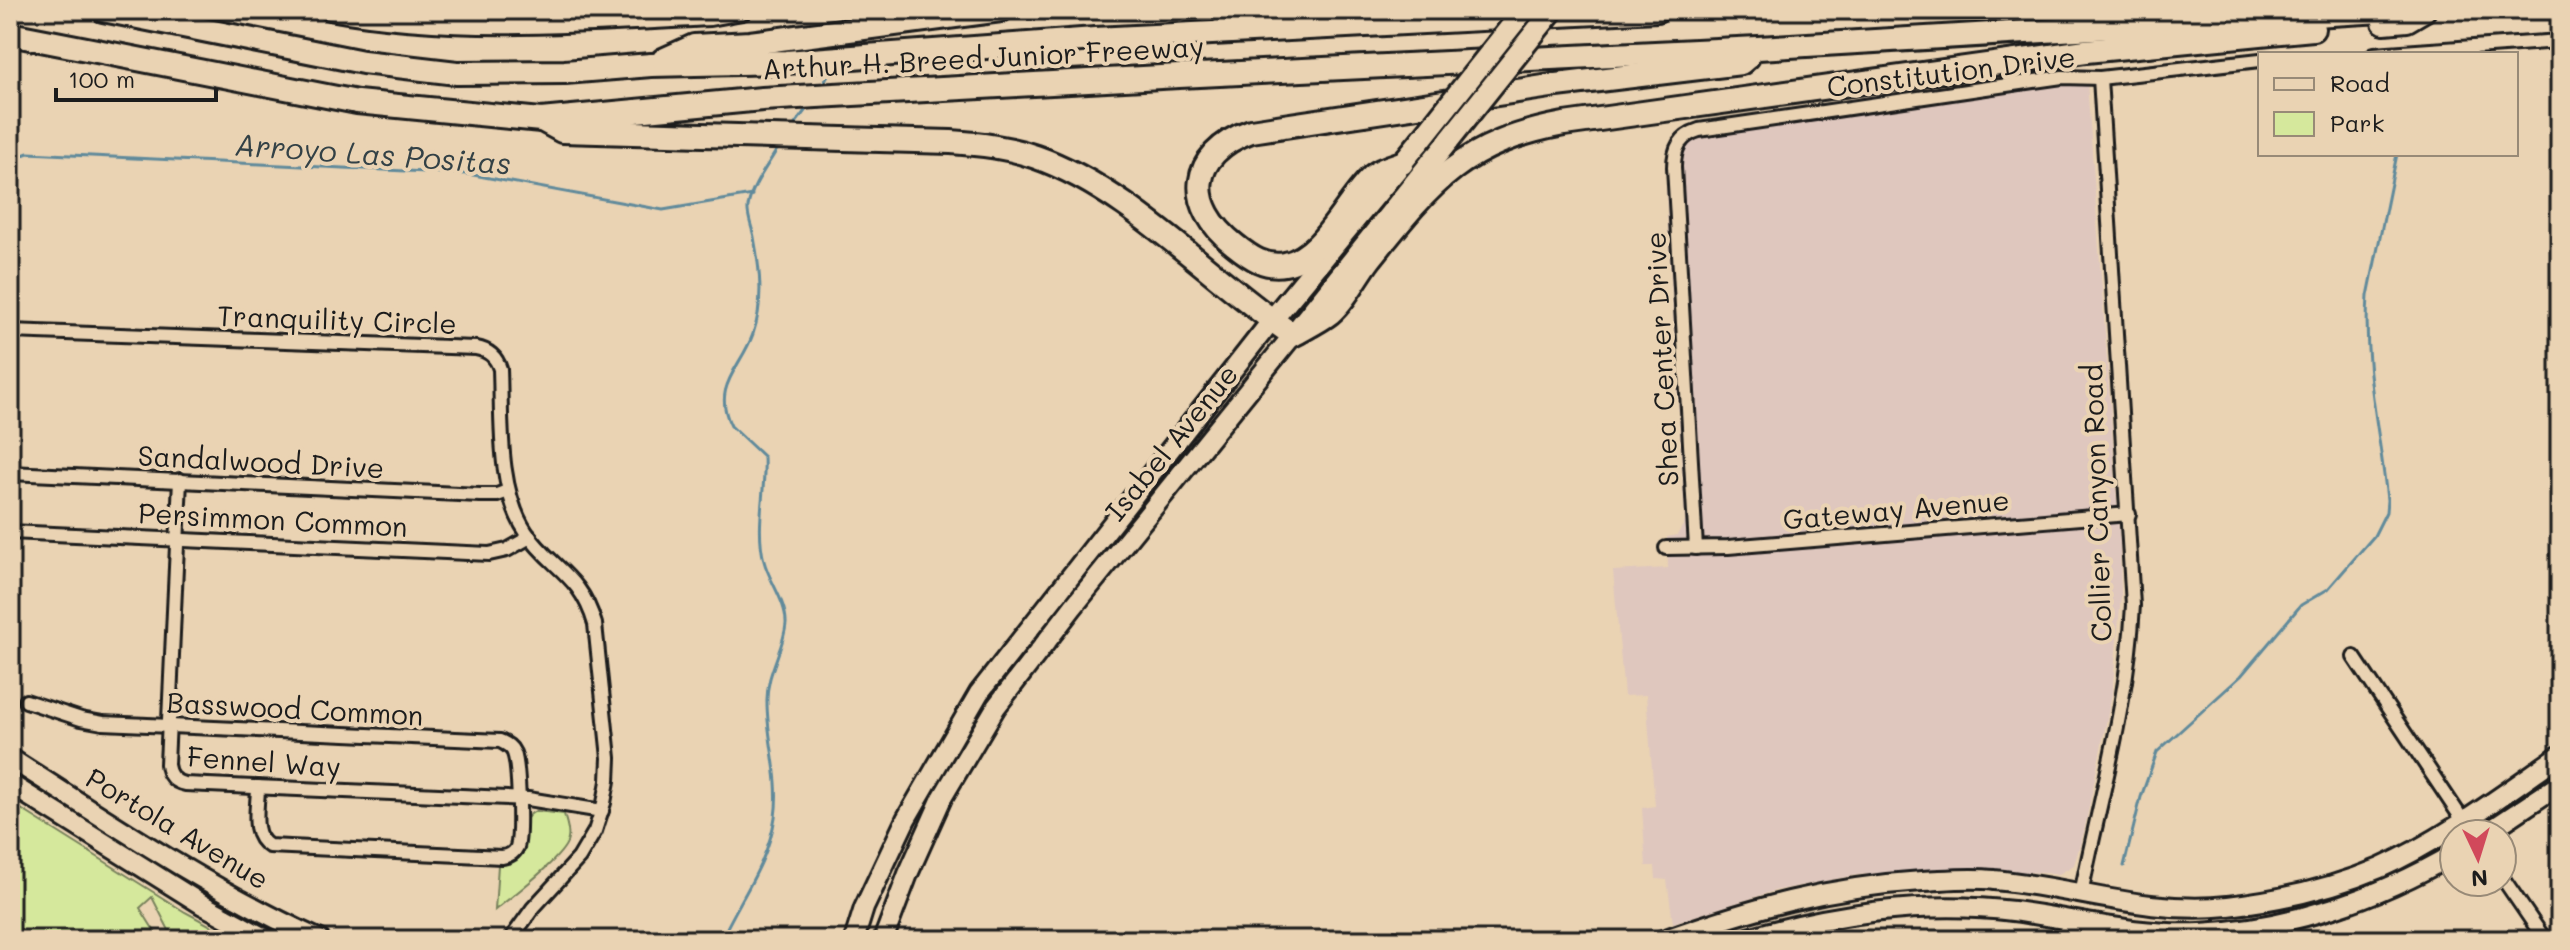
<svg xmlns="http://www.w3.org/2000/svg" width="2570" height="950" font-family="Mali,sans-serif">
<rect width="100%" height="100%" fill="#ead3b3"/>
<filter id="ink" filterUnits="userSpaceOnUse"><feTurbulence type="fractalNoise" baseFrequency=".0125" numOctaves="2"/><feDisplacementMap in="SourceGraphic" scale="16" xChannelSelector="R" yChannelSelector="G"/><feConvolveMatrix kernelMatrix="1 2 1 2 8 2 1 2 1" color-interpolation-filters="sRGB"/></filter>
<g filter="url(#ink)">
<!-- built -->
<g fill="#dfc7be">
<path d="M401,10H598V14L470,18Z"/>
<path d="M2086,68L2120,542L2121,597L2112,694L2084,832L2074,865L2059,874L1962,868L1857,875L1774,891L1673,923L1667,880L1656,879L1655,866H1646L1642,808L1655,806L1646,695L1624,696L1613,571L1668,568L1667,537L1677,535L1685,522L1666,194L1667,148L1679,132L1691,125Z"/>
</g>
<!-- green -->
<g fill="#d5e89c" stroke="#78825c" stroke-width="2">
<path d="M10,802L185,912L237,940H174L152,897L140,908L160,940H10Z"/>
<path d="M536,811L564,814C566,822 570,831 568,839C566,856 510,898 495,910L498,865C542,865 508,822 536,811Z"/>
</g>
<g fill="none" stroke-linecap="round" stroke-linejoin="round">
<!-- stream -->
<g stroke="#618a9b" stroke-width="3">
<path d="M860,19L868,10"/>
<path d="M821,88L832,67"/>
<path d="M793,127L810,104"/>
<path d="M10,160L28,153L468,174L663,210L752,195"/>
<path d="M2124,866L2141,797L2157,752L2241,676L2301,605L2328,589L2374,536L2386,512L2387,500C2380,431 2363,366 2368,296L2397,154"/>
<path d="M721,940C740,898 768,864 775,817C781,776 767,742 767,702C766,673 784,649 786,624C787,603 769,581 764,561C755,526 766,491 764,457L731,426C711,386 741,368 753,334C764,302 760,270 754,237C752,227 747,216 748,207C751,186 769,164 779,146"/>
</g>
<defs>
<g id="minor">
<path d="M2374,54L2560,41"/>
<path d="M10,331L476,348C488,350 496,356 500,369C502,418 497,489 526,532C551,569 580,573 595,624L609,758L608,781L604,803L595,831L579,858L533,908L510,940"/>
<path d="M10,473L480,495H497L508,491"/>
<path d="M180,480L167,764C168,775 174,782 185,784L528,799L602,811"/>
<path d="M10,532L489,554L507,550L530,537"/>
<path d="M1666,548L1728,547L2129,514"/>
<path d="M1696,548L1674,167C1674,148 1680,136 1699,130L2062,77L2100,78L2260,60"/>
<path d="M2354,657L2472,834"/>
<path d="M26,701L81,719L103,723L500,741C506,744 511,746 514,753C519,766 521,834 517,847C514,854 509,856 502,857L269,846C250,835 258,807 258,787"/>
<path d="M2502,877L2545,940"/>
<path d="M2081,894C2100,798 2128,704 2133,605L2100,78"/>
</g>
<path id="tertiary" d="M2061,940L2076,922"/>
<g id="secondary">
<path d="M329,10C456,33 582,23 710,16L742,10"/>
<path d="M10,758C111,823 211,890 320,940"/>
<path d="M10,784L203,905L268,940"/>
<path d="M2485,834L2560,784"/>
<path d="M854,940L864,908L906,819L979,693L1272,320"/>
<path d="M883,940L908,874L942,798L996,707L1073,607L1293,335"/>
<path d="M1663,940C1753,908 1826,887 1922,881C1946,880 1970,877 1994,880C2073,887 2148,915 2228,906C2279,900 2333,888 2380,868C2445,839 2502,795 2560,755"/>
<path d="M1742,940C1827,914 1923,900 2013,911C2075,919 2136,936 2200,933C2288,929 2379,898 2454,854"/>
</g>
<g id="trunk">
<path d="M1272,320L1420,141"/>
<path d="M1293,335L1449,140"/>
</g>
<g id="motorway">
<path d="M103,10L363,62L457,73L565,72L651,65L786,62L1095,39L1657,10"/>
<path d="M2384,22L2407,20L2424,10"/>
<path d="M1219,32L1248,11L1260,10"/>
<path d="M10,34L357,102L541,120L762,99L1179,76L1758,48L2399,10"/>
<path d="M663,60L694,46L750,43L1001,10"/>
<path d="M542,120L562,131L951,142C980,144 1008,147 1036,157C1130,190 1210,279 1293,335C1305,328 1320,321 1330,313C1346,299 1357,276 1370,259C1432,182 1462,143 1564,124L2086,51L2313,29"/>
<path d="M1402,163C1393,166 1381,169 1374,175C1346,199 1324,257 1285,264C1265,268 1250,257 1235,245C1185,206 1188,154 1251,131L1557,85L1741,63L1748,57"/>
</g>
</defs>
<!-- minor casing -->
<use href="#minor" stroke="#1c1c1c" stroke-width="18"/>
<!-- tertiary casing -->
<use href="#tertiary" stroke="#1c1c1c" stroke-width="22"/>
<!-- secondary casing -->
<use href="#secondary" stroke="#1c1c1c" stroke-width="24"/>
<!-- trunk casing -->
<use href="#trunk" stroke="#1c1c1c" stroke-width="26"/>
<!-- motorway casing -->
<use href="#motorway" stroke="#1c1c1c" stroke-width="28"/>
<!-- minor -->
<use href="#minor" stroke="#ead3b3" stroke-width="12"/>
<!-- tertiary -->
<use href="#tertiary" stroke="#ead3b3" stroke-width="16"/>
<!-- secondary -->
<use href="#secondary" stroke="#ead3b3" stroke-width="18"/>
<!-- trunk -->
<use href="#trunk" stroke="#ead3b3" stroke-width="20"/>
<!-- motorway -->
<use href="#motorway" stroke="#ead3b3" stroke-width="22"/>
<defs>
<g id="trunk-bridge">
<path d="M1449,140L1553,10"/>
<path d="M1420,141L1524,10"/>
</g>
</defs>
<!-- trunk-bridge casing -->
<use href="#trunk-bridge" stroke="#1c1c1c" stroke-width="26" stroke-linecap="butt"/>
<!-- trunk-bridge -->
<use href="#trunk-bridge" stroke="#ead3b3" stroke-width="20"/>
</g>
</g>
<g text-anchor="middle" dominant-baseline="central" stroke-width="8" stroke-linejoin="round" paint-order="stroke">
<!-- street labels -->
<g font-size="28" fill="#1c1c1c" stroke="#ead3b3">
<text transform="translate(983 57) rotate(-3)">Arthur H. Breed Junior Freeway</text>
<text transform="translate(1951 71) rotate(-7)">Constitution Drive</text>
<text transform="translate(337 319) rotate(2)">Tranquility Circle</text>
<text transform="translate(1661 359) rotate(-93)">Shea Center Drive</text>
<text transform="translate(1171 442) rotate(-51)">Isabel Avenue</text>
<text transform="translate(261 461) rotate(3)">Sandalwood Drive</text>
<text transform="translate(2096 503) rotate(-92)">Collier Canyon Road</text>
<text transform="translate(1896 509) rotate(-5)">Gateway Avenue</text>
<text transform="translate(273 519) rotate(3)">Persimmon Common</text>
<text transform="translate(295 708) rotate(3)">Basswood Common</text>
<text transform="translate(264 761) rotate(4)">Fennel Way</text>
<text transform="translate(178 828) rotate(31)">Portola Avenue</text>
</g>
<!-- water labels -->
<g font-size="30" font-style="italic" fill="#334146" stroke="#ead3b3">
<text transform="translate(373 153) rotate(4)">Arroyo Las Positas</text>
</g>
</g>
<!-- margin -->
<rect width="2570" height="950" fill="none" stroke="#ead3b3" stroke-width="40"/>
<rect x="20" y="20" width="2530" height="910" fill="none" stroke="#1c1c1c" stroke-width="3" filter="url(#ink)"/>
<!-- legend -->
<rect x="2258" y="52" width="260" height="104" fill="#ead3b3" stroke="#988a77" stroke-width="2"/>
<rect x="2274" y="78" width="40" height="12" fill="#ead3b3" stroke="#988a77" stroke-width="2"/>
<text x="2330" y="92" font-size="24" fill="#1c1c1c">Road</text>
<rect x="2274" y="112" width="40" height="24" fill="#d5e89c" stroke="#988a77" stroke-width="2"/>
<text x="2330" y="132" font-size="24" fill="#1c1c1c">Park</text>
<!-- north arrow -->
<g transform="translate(2478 858) rotate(176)"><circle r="38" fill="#ead3b3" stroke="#988a77" stroke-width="2"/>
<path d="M0-6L14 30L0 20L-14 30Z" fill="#d1495b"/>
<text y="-12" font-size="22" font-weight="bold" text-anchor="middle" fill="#1c1c1c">N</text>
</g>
<!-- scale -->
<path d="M56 88v12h160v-12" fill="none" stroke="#1c1c1c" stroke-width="4"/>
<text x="68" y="88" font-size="24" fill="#1c1c1c" stroke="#ead3b3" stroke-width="6" paint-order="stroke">100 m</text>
</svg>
